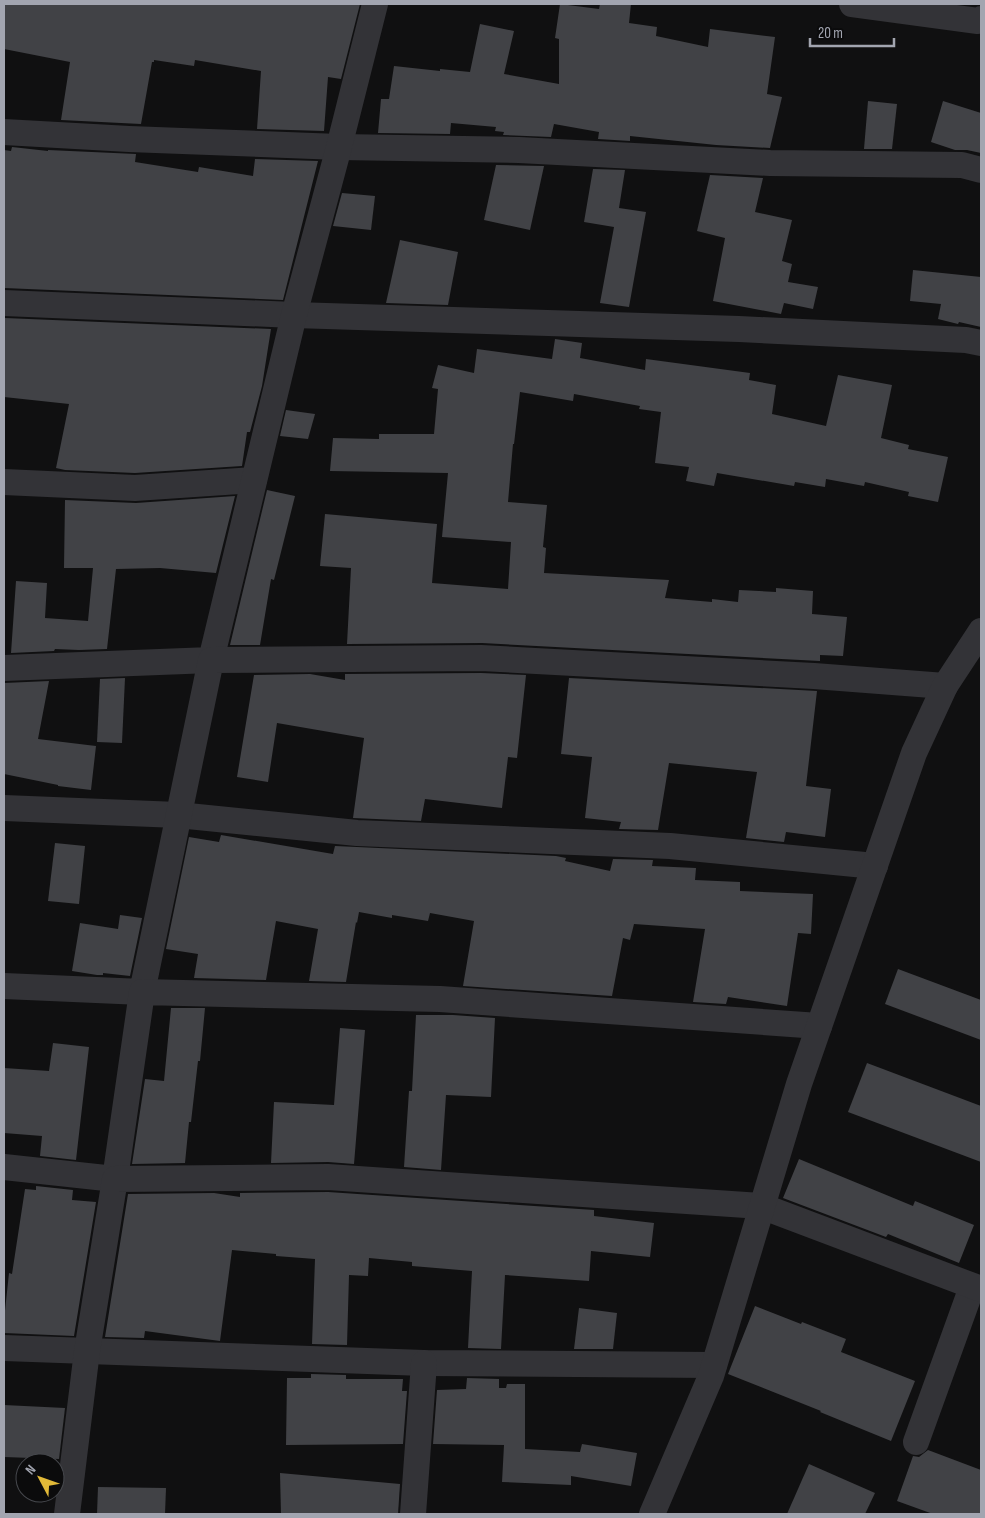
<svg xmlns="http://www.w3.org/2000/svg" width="985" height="1518" font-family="'Sofia Sans Condensed',sans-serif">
<rect width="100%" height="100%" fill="#101011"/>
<!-- building -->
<g fill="#414246">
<path d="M4,4H360L341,79L328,77L324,131L257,129L261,71L195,60L194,66L154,60V62H152L141,124L61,120L70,62L4,49Z"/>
<path d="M560,4L599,9L600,4H631L629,23L657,27L656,36L708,47L710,29L775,37L767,94L782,97L770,148L716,145L630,136V141L598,139L599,132L554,124L551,137L503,135L504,132L495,131L496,127L451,123L450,134L378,133L381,99H389L394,66L440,71V69L470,72L480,24L514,31L504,74L559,84V39L555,38Z"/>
<path d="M868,101L897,104L892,149H864Z"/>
<path d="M943,101L981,113V153L967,150H955L931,142Z"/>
<path d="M12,147L48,151V150L136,154L135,162L198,172L199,167L253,176L255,159L318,161L283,300L4,288V150L11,151Z"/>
<path d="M496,165L544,166L530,230L484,220Z"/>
<path d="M593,169L625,170L619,208L646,212L629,307L600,303L614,227L584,222Z"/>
<path d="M710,175L763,178L755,212L792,220L782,261L792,264L788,282L818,287L813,309L784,303L781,314L713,301L725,238L697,231Z"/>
<path d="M342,193L375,196L371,230L333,226Z"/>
<path d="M400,240L458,252L448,305L386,303Z"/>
<path d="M913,270L981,277V327L959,322L958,324L938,319L941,304L910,301Z"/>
<path d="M5,318L271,329L262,386L250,432H247L242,466L135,473L65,470L56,468L69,404L4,397V333Z"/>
<path d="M555,339L582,343L580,358L645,370L646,359L750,373L749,380L776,385L772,414L826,426L838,375L892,385L881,438L909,445L908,449L948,457L938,502L908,496L909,492L865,482L864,486L826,479L825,487L795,482L794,486L717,473L714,486L686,481L689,467L655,463L661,412L639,409L640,406L574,394L573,401L520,392L514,444H513L508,502L547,505L543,547L546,548L544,573L669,580L665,598L712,602V599L738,602L739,590L776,592V588L813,591L812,614L847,617L843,656L820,655V661L482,643L347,644L351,568L320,566L325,514L437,524L432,583L508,589L511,542L442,537L448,473L330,471L333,438L379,439V434H434L438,389L432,388L438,365L474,373L477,349L552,359Z"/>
<path d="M286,410L315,414L308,439L280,436Z"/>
<path d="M267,490L295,496L274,580L271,579L260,645H230Z"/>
<path d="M235,496L216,573L160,568L116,569L107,649L79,650L55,649L54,651L11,653L16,581L47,583L45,618L88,621L93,568H64L65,500L136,503Z"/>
<path d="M481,673L526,675L517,758L508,757L502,808L425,799L421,821L353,818L364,738L277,723L268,782L237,777L254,675L310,674L345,680V674Z"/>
<path d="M125,678L122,743L97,742L100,679Z"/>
<path d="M569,678L817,691L806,786L831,789L825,837L786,832L784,842L746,838L757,772L669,763L658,830L619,829L621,822L585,818L592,757L561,754Z"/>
<path d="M49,681L38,739L96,746L91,790L58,786V785L4,774V683Z"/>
<path d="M221,835L333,854L335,846L556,856L566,858L565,861L610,871L613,859L653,860L652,866L696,868L695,880L740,882V891L813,894L811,934L798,933L787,1006L728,997L726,1004L693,1002L705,929L634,924L630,940L623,938L612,996L463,986L474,921L430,913L428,921L392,915V918L359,912L357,923L356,922L346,982L309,981L318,929L276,921L266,980L194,978L198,954L166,949L189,837L219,842Z"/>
<path d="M55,843L85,846L79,904L48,901Z"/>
<path d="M120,915L142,918L130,976L103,973V975H97L72,971L80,923L118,929Z"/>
<path d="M898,969L981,1000V1040L885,1004Z"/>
<path d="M171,1008H205L200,1061H198L191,1122H189L185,1163L132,1164L145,1079L164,1081Z"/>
<path d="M416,1015H453L495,1018L491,1097L446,1095L441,1170L404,1167L409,1091H412Z"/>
<path d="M340,1028L365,1030L354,1164L328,1162L271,1163L274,1102L334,1105Z"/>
<path d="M53,1043L89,1047L76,1160L40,1156L42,1136L4,1133V1068L49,1071Z"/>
<path d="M867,1063L981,1106V1162L848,1112Z"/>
<path d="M799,1159L913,1206L915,1201L974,1225L959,1263L888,1234L886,1237L783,1198Z"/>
<path d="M36,1186L73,1190L72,1200L96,1202L74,1336L4,1333V1320L9,1273L12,1274L25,1189L36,1190Z"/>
<path d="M328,1192L594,1210V1216L654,1223L650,1257L591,1251L589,1281L505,1275L501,1349L468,1348L472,1271L412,1266V1262L369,1258L368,1276L349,1275L347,1345L312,1344L315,1259L276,1256V1254L232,1250L220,1341L145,1331L144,1338L105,1337L128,1194L214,1193L240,1197V1193Z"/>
<path d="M755,1306L801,1324L802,1322L846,1339L841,1352L915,1381L891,1441L820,1412L821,1411L728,1374Z"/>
<path d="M579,1308L617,1313L613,1349H574Z"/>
<path d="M311,1374L346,1375V1379H403L402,1391H407L403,1444L286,1445L287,1378H311Z"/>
<path d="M467,1378L499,1379V1388H506L507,1384H525V1449L580,1452L582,1444L637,1453L631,1486L571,1476V1485L502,1482L504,1445L433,1444L437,1390L466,1389Z"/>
<path d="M4,1405L65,1408L59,1459L4,1457Z"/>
<path d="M928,1450L981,1470V1514H933L897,1501L913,1456L919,1457Z"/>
<path d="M809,1464L875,1493L865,1514H787Z"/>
<path d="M280,1473L400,1484L398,1514H281Z"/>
<path d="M98,1487L166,1488L165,1514H97Z"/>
</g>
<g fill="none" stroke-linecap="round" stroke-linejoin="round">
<!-- minor -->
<g stroke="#333337" stroke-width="26">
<path d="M852,4L978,21L981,19"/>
<path d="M4,132L129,139L339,147L519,150L770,163L962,165L981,170"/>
<path d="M4,303L294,315L739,329L966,340L981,343"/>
<path d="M4,482L135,488L254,480"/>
<path d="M4,668L211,660L294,315L339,147L375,4"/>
<path d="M4,808L178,815L357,833L670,846L875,866"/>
<path d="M4,986L142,992L211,660L481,658L814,676L945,686"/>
<path d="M4,1167L115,1179L142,992L440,999L819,1026"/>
<path d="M4,1348L424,1363L714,1365"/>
<path d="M916,1442L972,1287"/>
<path d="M67,1514L87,1351L115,1179L328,1177L761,1206L981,1289"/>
<path d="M413,1514L424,1363"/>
<path d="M652,1514L711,1376L799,1084L914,753L945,686L981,631"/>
</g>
</g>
<!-- border -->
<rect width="985" height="1518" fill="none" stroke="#a2a5b0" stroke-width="10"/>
<!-- north arrow -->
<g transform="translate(40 1478) rotate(311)"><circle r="24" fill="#0b0b0c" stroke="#47494e"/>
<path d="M0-4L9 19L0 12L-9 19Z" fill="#e1b938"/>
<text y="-8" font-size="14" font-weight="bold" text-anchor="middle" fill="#a2a5b0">N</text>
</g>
<!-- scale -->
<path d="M810 38v8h84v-8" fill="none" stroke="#a2a5b0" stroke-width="2.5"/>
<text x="818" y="38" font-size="15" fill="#a2a5b0" stroke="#0b0b0c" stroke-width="4" paint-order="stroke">20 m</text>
</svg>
